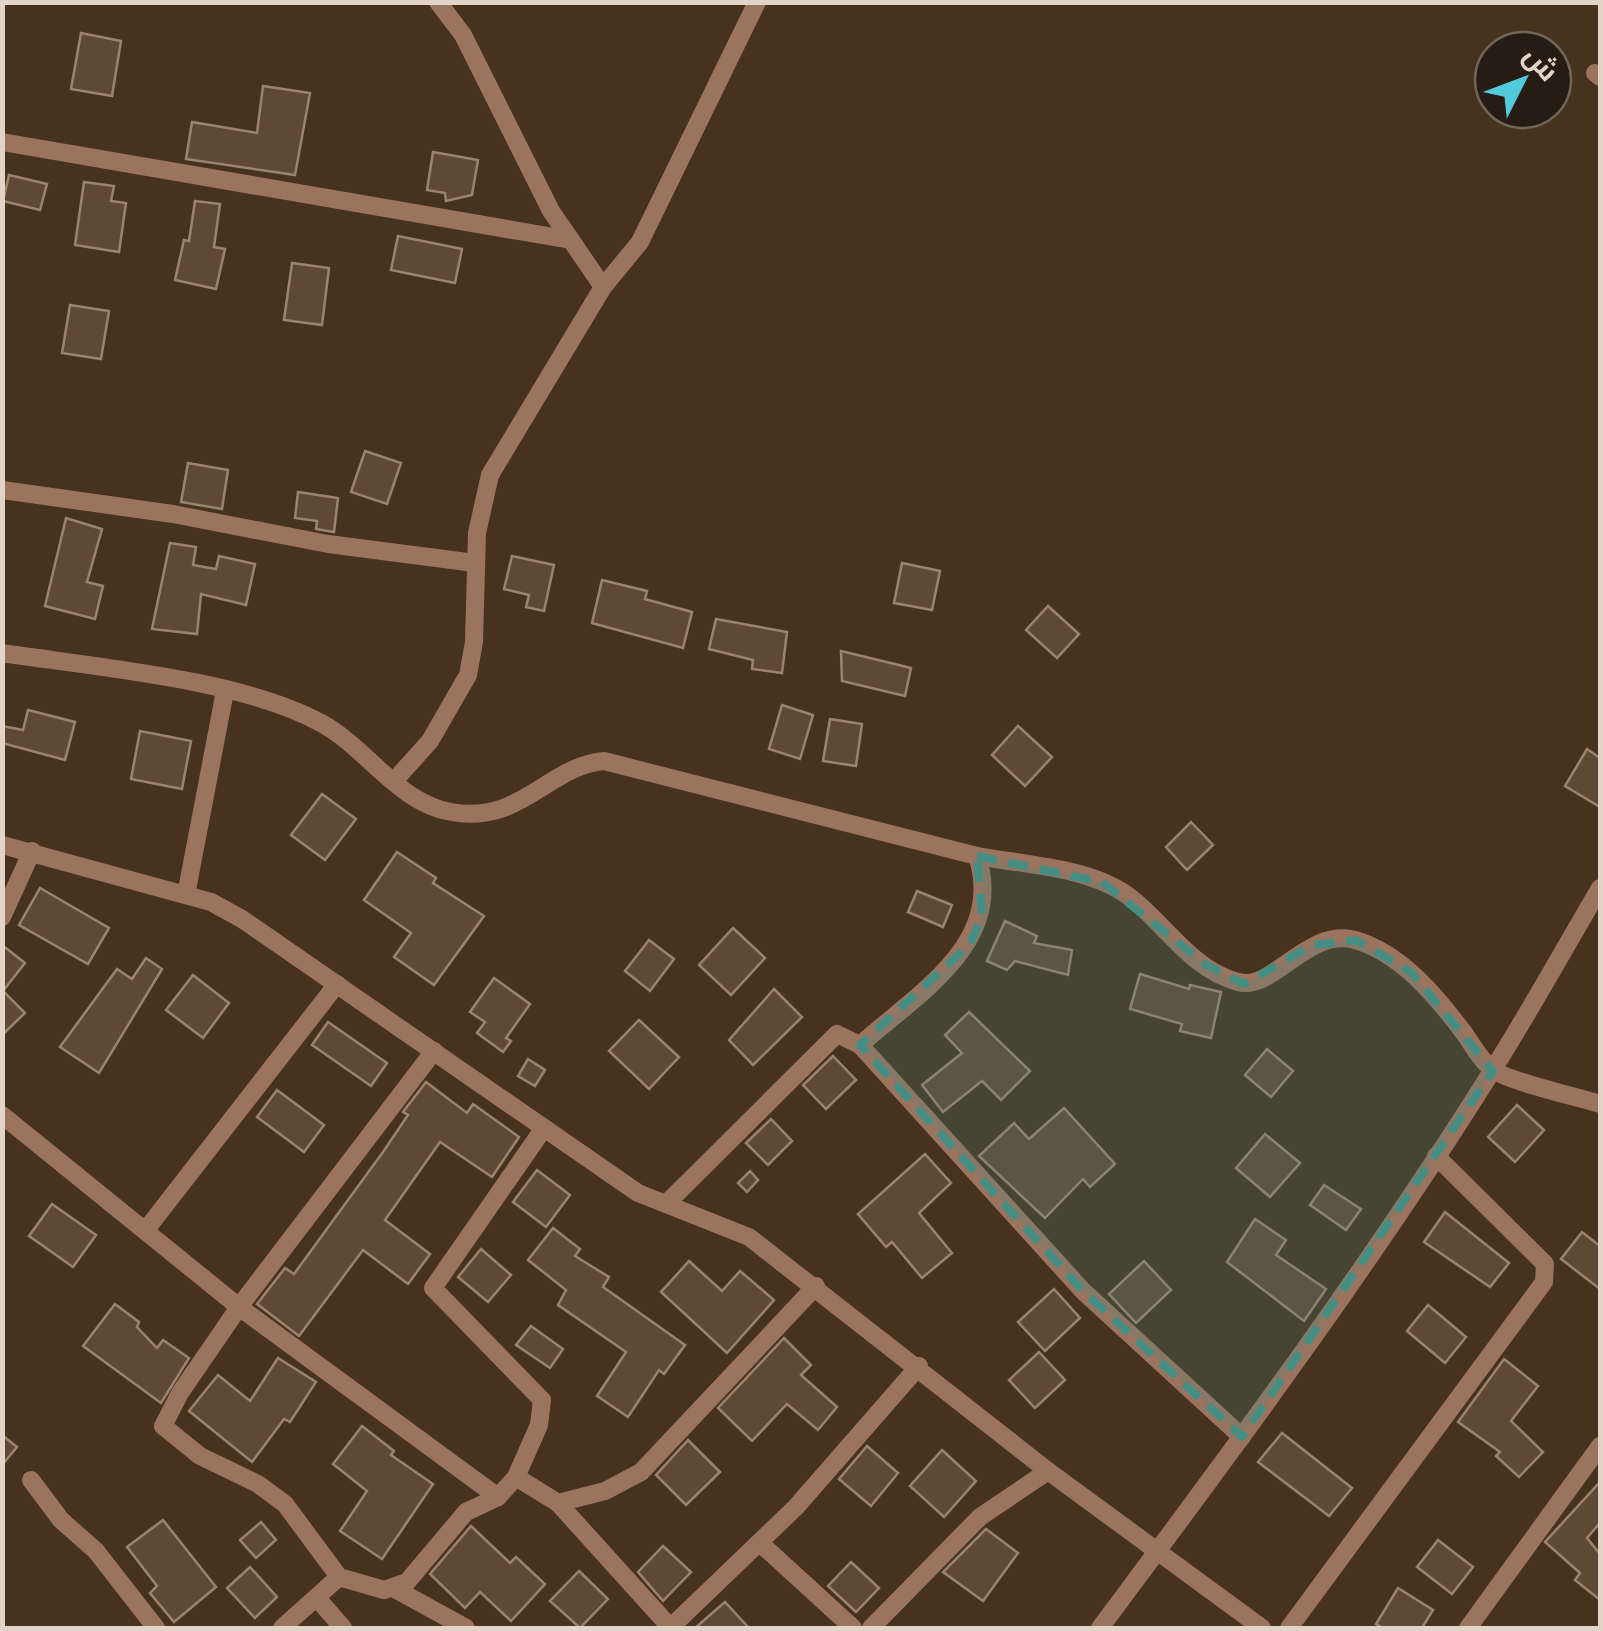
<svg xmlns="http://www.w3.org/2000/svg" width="1603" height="1631" font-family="'Crimson Pro',Cairo,serif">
<rect width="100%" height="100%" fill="#47321e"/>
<!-- building -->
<g fill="#5f4935" stroke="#9b836d" stroke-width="2.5">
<path d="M81,33L121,41L112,96L71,89Z"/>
<path d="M263,86L310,93L295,175L186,159L192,122L257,133Z"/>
<path d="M433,152L478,160L472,195L446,201L445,193L427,190Z"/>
<path d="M9,175L47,184L40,210L3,201Z"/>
<path d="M84,182L114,186L111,201L126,203L119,252L75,245Z"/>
<path d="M195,201L220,204L214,247L225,249L216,289L175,280L184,240L189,241Z"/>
<path d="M398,236L462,249L455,283L391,270Z"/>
<path d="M292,263L329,268L322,325L284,320Z"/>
<path d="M70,305L109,311L101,359L62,353Z"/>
<path d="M365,451L401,463L387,504L351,492Z"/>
<path d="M188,463L228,470L222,509L181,502Z"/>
<path d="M298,492L338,498L334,532L316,529L317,521L295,518Z"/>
<path d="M66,518L102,529L87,582L103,586L95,619L45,606Z"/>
<path d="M170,543L196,547L193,565L216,569L219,556L255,564L246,605L201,594L197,634L152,629Z"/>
<path d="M512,556L554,565L544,611L526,607L529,595L504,589Z"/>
<path d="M902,563L940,571L932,610L894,603Z"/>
<path d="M602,580L647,591L645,599L692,612L683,648L592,623Z"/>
<path d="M1048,606L1079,634L1057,658L1026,630Z"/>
<path d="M716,619L787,632L782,673L752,669L753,660L709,649Z"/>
<path d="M841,651L911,668L905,696L842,681Z"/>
<path d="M782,705L813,715L800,759L769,749Z"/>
<path d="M28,710L75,722L65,760L2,743V726L23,730Z"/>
<path d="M830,719L862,724L856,766L823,761Z"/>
<path d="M1018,726L1052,757L1025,786L992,755Z"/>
<path d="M140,731L191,741L182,789L131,779Z"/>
<path d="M1587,749L1600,758V807L1565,786Z"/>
<path d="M322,794L356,819L325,860L291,835Z"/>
<path d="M1191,822L1213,845L1187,870L1166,847Z"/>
<path d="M397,852L436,878L433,883L484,916L434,985L394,957L411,933L364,900Z"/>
<path d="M40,888L109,928L88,964L19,925Z"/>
<path d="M917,891L952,905L943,927L908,912Z"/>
<path d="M1005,921L1037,936L1034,943L1072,950L1068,975L1015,961L1007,970L987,961Z"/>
<path d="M733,928L765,958L731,995L699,965Z"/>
<path d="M649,940L674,959L650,991L625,971Z"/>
<path d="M2,945L25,963L3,991L25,1013L2,1035Z"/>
<path d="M146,958L162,969L99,1073L60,1047L117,969L132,979Z"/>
<path d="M1140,974L1189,989L1190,985L1221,992L1211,1038L1180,1031L1182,1024L1130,1009Z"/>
<path d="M193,975L229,1003L203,1038L166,1010Z"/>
<path d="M494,978L530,1004L506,1038L511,1041L503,1052L477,1033L485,1022L470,1012Z"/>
<path d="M774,989L802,1017L753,1065L729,1040Z"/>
<path d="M969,1012L1030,1071L1001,1100L982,1081L943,1112L922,1085L962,1053L945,1035Z"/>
<path d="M639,1020L679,1057L649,1089L609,1051Z"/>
<path d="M328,1022L387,1063L371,1086L312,1045Z"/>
<path d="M1267,1049L1293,1071L1271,1097L1245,1075Z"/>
<path d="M833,1056L856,1080L826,1109L803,1085Z"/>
<path d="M528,1059L545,1070L535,1086L518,1076Z"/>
<path d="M426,1082L467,1113L473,1104L519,1137L492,1177L440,1142L385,1220L430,1254L408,1284L363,1250L299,1336L257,1304L285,1268L294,1274L383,1152L408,1115L403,1112Z"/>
<path d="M277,1090L324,1125L304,1152L257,1117Z"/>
<path d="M1517,1105L1544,1130L1515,1162L1488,1137Z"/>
<path d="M1064,1108L1115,1164L1090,1187L1083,1179L1045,1218L979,1156L1014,1123L1029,1139Z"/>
<path d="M771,1119L792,1141L768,1165L746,1143Z"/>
<path d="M1265,1134L1300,1163L1270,1197L1236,1168Z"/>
<path d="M925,1154L951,1183L919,1213L952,1253L922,1278L892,1242L886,1247L858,1214Z"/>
<path d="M537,1170L570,1195L546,1227L513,1202Z"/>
<path d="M750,1171L758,1180L747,1192L738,1183Z"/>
<path d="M1324,1185L1361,1209L1346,1230L1310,1205Z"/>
<path d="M52,1204L96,1235L73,1267L29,1236Z"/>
<path d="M1445,1212L1509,1263L1490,1287L1424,1242Z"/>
<path d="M1255,1219L1286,1240L1276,1255L1326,1289L1304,1321L1227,1262Z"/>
<path d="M553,1228L580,1249L575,1256L609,1277L603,1287L685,1345L664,1374L659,1370L628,1417L597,1396L626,1352L558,1305L566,1290L528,1260Z"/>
<path d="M1582,1232L1600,1246V1289L1561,1259Z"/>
<path d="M481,1249L511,1275L488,1302L458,1277Z"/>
<path d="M689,1261L722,1291L740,1271L774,1300L727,1353L661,1292Z"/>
<path d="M1144,1261L1171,1290L1136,1323L1109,1294Z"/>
<path d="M1054,1289L1080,1318L1045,1351L1018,1322Z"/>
<path d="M115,1304L139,1322L137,1327L157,1348L163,1340L189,1358L161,1403L83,1346Z"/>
<path d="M1428,1305L1466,1337L1445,1363L1407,1331Z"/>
<path d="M531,1326L563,1349L550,1368L516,1345Z"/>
<path d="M784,1338L811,1365L801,1375L837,1407L818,1430L787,1404L752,1441L718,1408Z"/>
<path d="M1039,1352L1065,1380L1035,1408L1009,1380Z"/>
<path d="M278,1358L316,1382L290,1422L284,1419L252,1462L189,1411L218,1375L250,1401Z"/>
<path d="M1504,1359L1538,1386L1511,1421L1543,1452L1519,1477L1496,1456L1500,1452L1458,1422Z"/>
<path d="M362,1426L394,1451L391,1455L433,1484L382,1559L340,1531L367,1491L333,1464Z"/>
<path d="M1282,1433L1352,1488L1329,1516L1258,1462Z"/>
<path d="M2,1435L17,1447L2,1465Z"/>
<path d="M688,1440L720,1472L686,1505L656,1475Z"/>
<path d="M867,1446L898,1473L871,1506L839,1479Z"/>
<path d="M942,1450L976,1481L944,1517L910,1486Z"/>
<path d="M1600,1482V1523L1587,1538L1600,1554V1600L1575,1580L1580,1573L1545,1542Z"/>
<path d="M163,1520L216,1587L174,1622L150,1593L157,1586L127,1547Z"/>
<path d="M261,1522L276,1540L256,1558L240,1540Z"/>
<path d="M471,1526L510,1563L516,1557L545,1584L511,1621L480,1592L465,1608L430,1574Z"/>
<path d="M986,1529L1018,1553L983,1601L943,1572Z"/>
<path d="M1438,1540L1473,1567L1452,1594L1417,1567Z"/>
<path d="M663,1546L691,1572L663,1601L638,1572Z"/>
<path d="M851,1562L879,1588L856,1612L828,1586Z"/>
<path d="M250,1567L277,1597L255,1618L227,1588Z"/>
<path d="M579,1571L608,1599L580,1628L550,1601Z"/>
<path d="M1398,1588L1433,1610L1422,1628H1383L1376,1624Z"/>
<path d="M725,1602L749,1628H695Z"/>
</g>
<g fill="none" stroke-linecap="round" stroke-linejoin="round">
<!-- street -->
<g stroke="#9b7460" stroke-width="18">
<path d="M438,2L463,35L551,211L603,287"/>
<path d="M1595,73L1600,77"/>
<path d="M2,142L571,240"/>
<path d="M2,490L173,514L328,544L475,563"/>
<path d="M2,653C94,667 241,679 321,723C366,747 398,803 451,812C521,825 548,766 604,761L977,856C1006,943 917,994 860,1045"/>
<path d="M394,781L430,741L468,675L474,642L477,533L490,475L603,287L640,242L757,2"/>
<path d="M2,845L211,902L242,919L638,1193L749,1237L1048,1471L1262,1628"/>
<path d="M977,856C1025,865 1092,867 1131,898C1166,925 1192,970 1238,982C1273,992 1307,927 1355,940C1401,953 1437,997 1464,1033C1472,1044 1481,1061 1492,1069C1506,1081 1578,1097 1600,1104"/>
<path d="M186,895L225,691"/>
<path d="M2,917L32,851"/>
<path d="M434,1051L239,1307L180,1393L163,1426L200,1456L258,1484L285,1504L339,1577L384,1590L407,1582L466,1512L498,1497L516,1477L539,1425L542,1400L433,1288L544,1128"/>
<path d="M2,1115L239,1307L498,1497"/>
<path d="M668,1202L837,1034L860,1045L1083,1291L1242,1437"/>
<path d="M145,1231L337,984"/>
<path d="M516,1477L558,1503L605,1491L641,1472L816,1286"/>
<path d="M31,1480L61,1520L96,1551L156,1628"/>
<path d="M558,1503L671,1628"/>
<path d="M761,1544L853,1628"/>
<path d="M395,1589L466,1628"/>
<path d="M317,1598L343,1628"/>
<path d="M282,1628L339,1577"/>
<path d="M670,1628L796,1507L919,1366"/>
<path d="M871,1628L980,1517L1048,1471"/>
<path d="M1100,1628C1235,1447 1372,1263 1492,1071C1530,1011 1564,949 1600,888"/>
<path d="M1289,1628L1544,1282L1545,1264L1436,1156"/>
<path d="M1468,1628L1600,1446"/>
</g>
</g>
<!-- marked area -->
<path fill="#448e84" fill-opacity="0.2" stroke="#448e84" stroke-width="8" stroke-dasharray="20 12" stroke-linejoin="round" d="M977,856L1102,882L1205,964L1244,984L1312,945L1356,940L1411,972L1493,1071L1242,1437L1083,1291L860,1045L970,944L982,916Z"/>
<!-- border -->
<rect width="1603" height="1631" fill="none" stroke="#e2d4c8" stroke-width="10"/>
<!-- north arrow -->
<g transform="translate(1523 80) rotate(48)"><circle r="48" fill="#261c13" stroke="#71665b" stroke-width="2.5"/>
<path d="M0-8L18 38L0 25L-18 38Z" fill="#53cadc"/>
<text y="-15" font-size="28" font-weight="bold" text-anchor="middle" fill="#e2d4c8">ش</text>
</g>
</svg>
